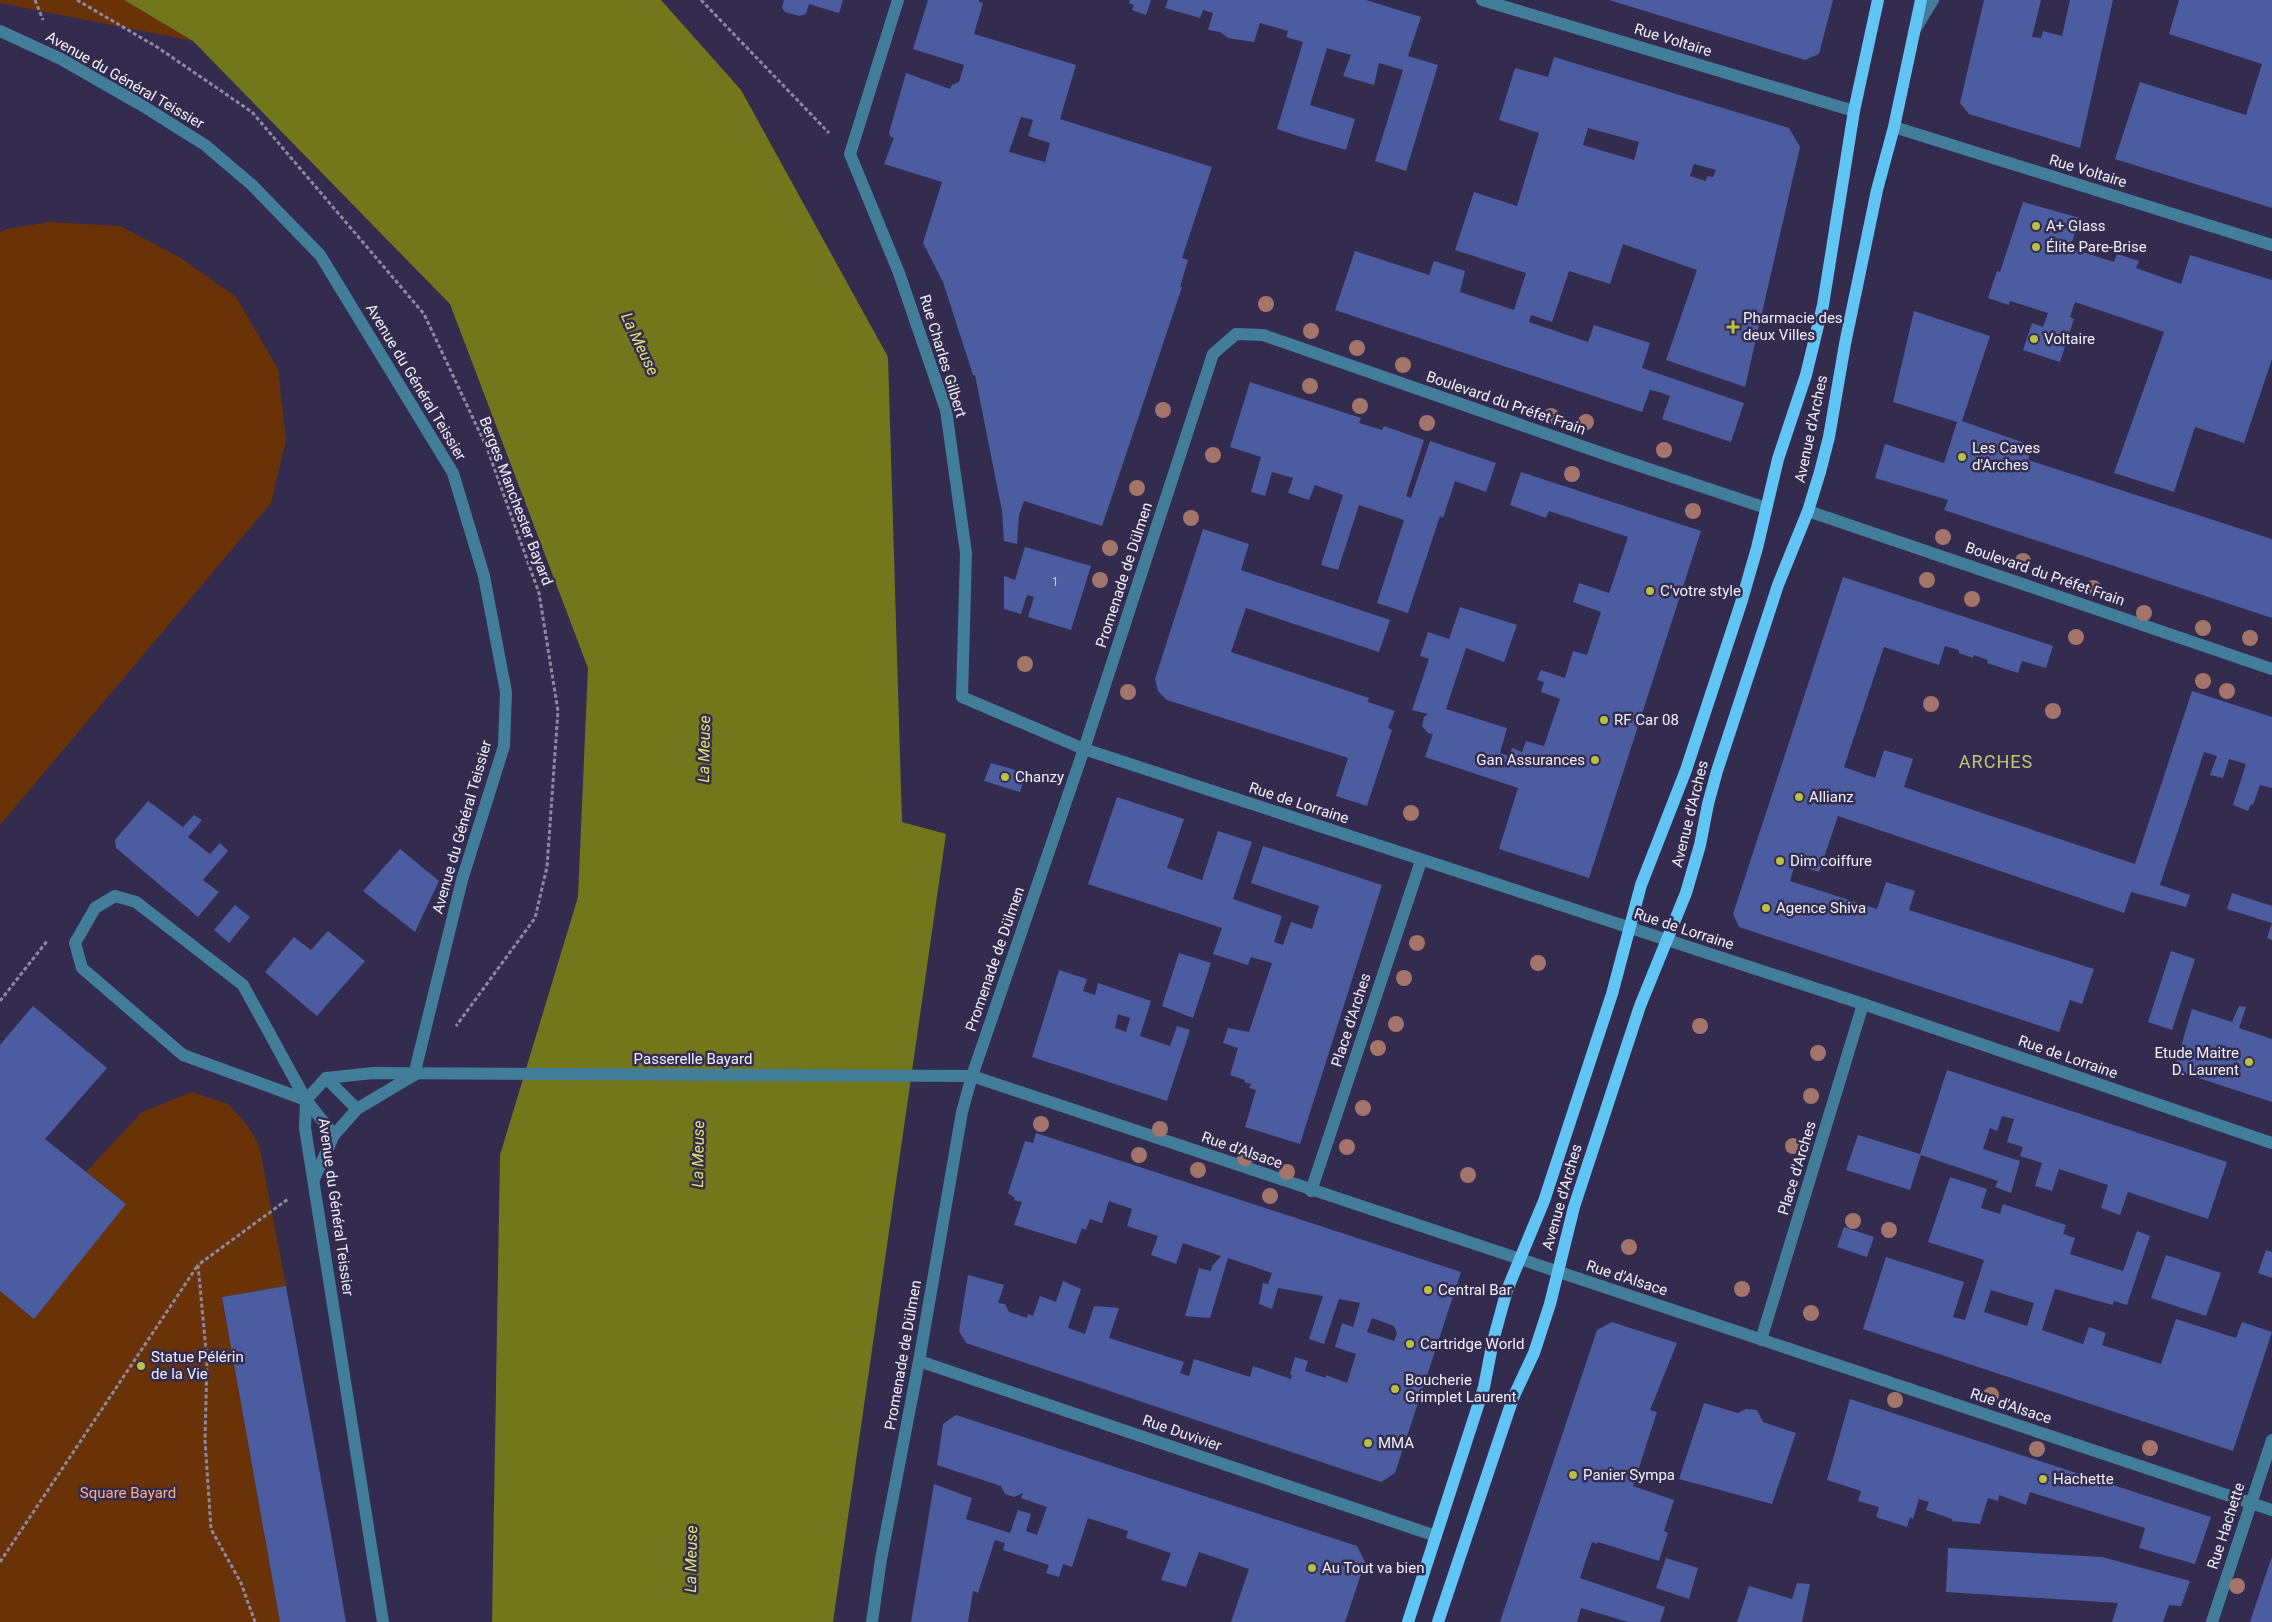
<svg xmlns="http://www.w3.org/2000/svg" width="2272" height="1622" font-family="Roboto,sans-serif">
<rect width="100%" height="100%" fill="#332c4e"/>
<!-- green -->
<g fill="#6a3307">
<path d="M0,0H124L193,41L0,3Z"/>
<path d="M49,222L120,226L181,258L236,297L278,369L286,440L271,503L0,825V232L7,229Z"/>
<path d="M192,1092L228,1104L248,1126L259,1145L286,1286L222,1297L280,1622H0V1291L34,1319L126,1204L86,1172L142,1112Z"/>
</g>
<!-- water -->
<path fill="#73771c" d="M124,0H661L741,90L888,357L902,822L946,834L833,1622H492L500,1155L578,897L588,668L450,304L193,41Z"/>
<!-- building -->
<g fill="#4c5ca0" fill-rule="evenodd">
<path d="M784,0H843L839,13L809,4L806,14L799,16L785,12L782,8Z"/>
<path d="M928,0H979V2L983,3L974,34L1076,65L1060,119L1212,167L1182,258L1188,260L1180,287H1182L1102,526L1024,501L1019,515L1017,544L1004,541L1002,511L975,375H973L943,282L923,243L942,182L884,164L894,138L891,137L889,133L906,73L950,89L952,85L959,82L964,65L913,49ZM1021,117L1033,120L1028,136L1050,143L1045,162L1009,152Z"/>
<path d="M1130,0H1151L1146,15L1132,10L1134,5L1129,3Z"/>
<path d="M1168,0H1366L1421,17L1408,56L1438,65L1406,171L1375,161L1403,70L1379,63L1374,85L1343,76L1351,55L1327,48L1310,105L1355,119L1346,150L1301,137L1277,129L1303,42L1286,37L1288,31L1260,23L1254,42L1228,38L1220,32L1208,30L1213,13L1203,10L1200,18L1165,8Z"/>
<path d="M1609,0H1833L1819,54L1805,60Z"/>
<path d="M1984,0H2041L2032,37L2041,38L2043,31L2062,36L2070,0H2113L2080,148L1969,114L1960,103Z"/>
<path d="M2179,0H2272V208L2115,159L2140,82L2246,115L2262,64L2169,34Z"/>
<path d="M1554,57L1789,128L1800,147L1745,387L1666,360L1697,270L1623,244L1610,284L1569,271L1552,322L1531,315L1529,322L1588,342L1594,325L1650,343L1642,368L1744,403L1731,442L1662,419L1670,396L1659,392L1650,390L1642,412L1335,310L1355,251L1429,275L1434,261L1465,271L1460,292L1514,310L1526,273L1455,250L1474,192L1517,206L1539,133L1499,120L1515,68L1548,77ZM1588,128L1639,142L1634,160L1583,145ZM1694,164L1716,170L1713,177L1707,176L1706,181L1690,176Z"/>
<path d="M2023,202L2080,218L2070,248L2114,262L2117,254L2139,261L2136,268L2181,284L2190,255L2272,280V359L2244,443L2195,427L2174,492L2114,473L2164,332L2075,302L2070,317L2074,319L2060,362L2023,350L2032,323L2043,327L2048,313L2010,301L2009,305L1988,298L1997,271L2000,272Z"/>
<path d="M1914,311L1990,336L1962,421L2033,446L2028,460L2272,539V618L1944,510L1948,500L1875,478L1885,444L1944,463L1957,422L1893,402Z"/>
<path d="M1250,382L1361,418L1359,423L1382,430L1384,426L1424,440L1406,496L1411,498L1430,441L1496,463L1486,492L1455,481L1443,518L1440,516L1408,613L1377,603L1404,520L1359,505L1338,570L1321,565L1343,495L1315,485L1309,500L1288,493L1293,478L1272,472L1265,496L1251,492L1261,457L1230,447Z"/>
<path d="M1521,472L1701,531L1589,878L1499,849L1518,788L1425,757L1433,734L1428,733L1422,726L1424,717L1428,714L1412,710L1429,659L1420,656L1428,632L1449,639L1460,607L1517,625L1504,662L1466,648L1446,709L1507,728L1500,753L1509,756L1512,748L1522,752L1526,741L1544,746L1560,699L1541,692L1544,682L1537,680L1540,672L1541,670L1565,678L1573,651L1587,655L1601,612L1573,602L1579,583L1609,593L1628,537L1549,511L1546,518L1510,505Z"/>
<path d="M1203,529L1249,544L1241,570L1390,620L1379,652L1246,608L1231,652L1369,698L1368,702L1395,711L1388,728L1392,730L1367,806L1336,796L1348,758L1167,700L1158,691L1155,679Z"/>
<path d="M1025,547L1091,566L1071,630L1028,617L1034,597L1027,595L1021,614L1004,609V576L1015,580Z"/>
<path d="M1843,577L2053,646L2046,668L2022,661L2018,673L1987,663L1988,660L1974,655L1973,658L1959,653V650L1945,646L1939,665L1884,647L1844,767L1875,778L1884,750L1913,759L1904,787L2135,864L2192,691L2272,717V788L2260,785L2253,805L2251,804L2248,811L2233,805L2246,764L2229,759L2223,778L2210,775L2217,756L2204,752L2160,885L2190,895L2186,907L2131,892L2124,913L1838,816L1819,872L1795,864L1790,881L1877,909L1886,882L1915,891L1909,910L2094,969L2082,1004L2070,1000L2059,1032L1739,927L1733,914Z"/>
<path d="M991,763L1026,773L1020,792L984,781Z"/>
<path d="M1117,797L1184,819L1167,868L1202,880L1218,831L1252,842L1233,899L1282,916L1274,942L1283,945L1291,922L1312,929L1319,906L1251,883L1263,846L1382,885L1300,1144L1245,1127L1256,1090L1249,1088L1251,1084L1244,1082L1245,1080L1230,1075L1238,1048L1223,1043L1228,1028L1249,1032L1272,963L1251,957L1248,965L1213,954L1222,928L1088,884Z"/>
<path d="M148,801L183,827L194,815L202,820L188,837L210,854L220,843L228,851L203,880L219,892L198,917L116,848L115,840Z"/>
<path d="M400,849L439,881L415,932L363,891Z"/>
<path d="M2232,893L2272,906V923L2227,909Z"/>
<path d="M235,905L250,917L229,943L214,930Z"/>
<path d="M2272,923V940L2267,938Z"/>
<path d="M328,931L365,961L317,1016L265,972L294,937L311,950Z"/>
<path d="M2171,951L2195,959L2172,1030L2148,1022Z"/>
<path d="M1179,953L1211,963L1193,1018L1162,1006Z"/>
<path d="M1059,970L1087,979L1083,991L1095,995L1098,983L1151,1001L1140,1036L1170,1046L1177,1026L1190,1030L1167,1101L1032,1057ZM1118,1014L1130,1018L1126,1032L1115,1028Z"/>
<path d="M33,1006L107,1068L45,1139L126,1204L34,1319L0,1291V1045Z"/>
<path d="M2239,1006L2246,1007L2239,1028L2272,1039V1102L2174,1070L2192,1009L2232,1022Z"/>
<path d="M1947,1070L2227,1162L2208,1219L2128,1192L2120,1215L2101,1208L2108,1185L2059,1169L2052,1191L2035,1186L2042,1163L2020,1156L2023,1147L2007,1142L2014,1119L2002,1116L1997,1131L1990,1128L1983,1149L2020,1161L2011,1193L1995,1187L1998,1181L1921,1155L1910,1190L1846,1170L1858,1135L1920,1154Z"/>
<path d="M1036,1133L1461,1272L1395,1473L1381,1482L966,1343L959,1331L968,1275L1004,1285L998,1303L1005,1304L1009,1312L1027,1318L1028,1314L1033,1316L1040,1296L1056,1302L1063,1281L1081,1289L1068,1328L1085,1334L1094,1306L1119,1308L1109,1338L1184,1362L1180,1373L1189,1376L1194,1359L1250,1377L1253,1366L1291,1379L1292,1375L1290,1374L1295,1357L1308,1361L1305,1371L1326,1378V1375L1347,1383L1356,1354L1335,1347L1342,1323L1353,1327L1360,1303L1339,1299L1324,1344L1309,1339L1323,1296L1278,1288L1272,1309L1259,1304L1263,1283L1268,1284L1272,1273L1228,1258L1210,1318L1185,1316L1199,1268L1211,1271L1212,1266L1221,1256L1183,1243L1176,1264L1151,1255L1158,1236L1127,1226L1132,1209L1109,1201L1102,1223L1090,1219L1086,1230L1082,1228L1076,1244L1014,1225L1022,1202L1014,1200L1015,1198L1008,1193L1025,1141L1033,1143ZM1372,1318L1394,1326L1397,1333L1394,1341L1367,1332Z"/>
<path d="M1950,1177L1987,1189L1981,1208L2000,1214L2003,1204L2066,1225L2063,1234L2075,1238L2070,1254L2123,1271L2137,1231L2150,1236L2127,1305L2114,1301L2113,1305L2055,1289L2042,1330L2083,1344L2089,1327L2106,1333L2102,1345L2161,1364L2176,1319L2236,1338L2242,1322L2272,1332L2233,1451L1863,1329L1886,1257L1964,1282L1953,1317L1965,1320L1984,1260L1928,1242ZM1991,1290L2034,1303L2027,1326L1984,1312Z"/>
<path d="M1844,1227L1874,1237L1867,1257L1837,1247Z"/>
<path d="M2266,1250L2272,1252V1278L2258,1273Z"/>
<path d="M2166,1255L2221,1273L2206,1316L2151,1298Z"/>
<path d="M286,1286L330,1529L346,1622H280L222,1297Z"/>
<path d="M1612,1322L1677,1343L1650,1410L1657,1412L1633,1486L1674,1500L1664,1531L1668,1533L1659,1561L1598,1542L1597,1544L1592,1542L1580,1578L1665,1607L1660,1622H1628L1581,1608L1577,1622H1500L1597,1330Z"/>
<path d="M1850,1399L2211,1517L2195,1564L2139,1548L2145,1528L2030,1492L2026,1505L1999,1495L1998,1501L1988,1498L1980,1524L1952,1521V1519L1926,1510L1929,1502L1919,1499L1913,1519L1910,1517L1907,1527L1876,1517L1879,1507L1858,1501L1861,1491L1827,1480Z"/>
<path d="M1704,1403L1738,1413L1746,1409L1757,1410L1763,1422L1796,1433L1772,1504L1679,1479Z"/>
<path d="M956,1415L1357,1546L1365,1562L1345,1622H1231L1249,1569L1199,1552L1186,1587L1161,1580L1171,1553L1126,1538L1128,1531L1088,1518L1072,1567L1063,1564L1059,1577L1046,1573L1049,1565L1003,1550L1005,1543L995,1540L978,1593L973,1591L968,1622H911L934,1484L972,1498L966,1519L1010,1533L1018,1510L1031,1514L1026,1531L1037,1535L1047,1507L1021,1498L1023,1493L1014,1497L1005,1494L1001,1486L937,1465L943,1424Z"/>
<path d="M1948,1548L2102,1557L2190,1581L2181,1606L2169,1605L2163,1622H2112L2118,1603L1946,1592Z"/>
<path d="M2272,1557V1622H2250L2268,1568Z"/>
<path d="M1666,1558L1698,1568L1689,1599L1656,1588Z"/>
<path d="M1797,1583L1810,1584L1802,1622H1737L1749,1586L1792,1599Z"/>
</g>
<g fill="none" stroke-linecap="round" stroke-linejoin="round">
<!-- path -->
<g stroke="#8e89a1" stroke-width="3" stroke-dasharray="4 2.5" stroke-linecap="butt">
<path d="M35,0L43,20"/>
<path d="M77,0L157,47L252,112L424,314L487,448L539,593L558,711L547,867L535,918L456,1026"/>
<path d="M701,0L829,133"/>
<path d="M0,1001L47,941"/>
<path d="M0,1562L198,1265"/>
<path d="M255,1622L241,1583L211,1529L205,1440L207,1361L198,1265L288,1199"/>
</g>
<!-- minor -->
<g stroke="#427d9a" stroke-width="12">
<path d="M898,0L850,154L899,273L946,410L966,553L962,697L1084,749L1863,1004L2272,1143"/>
<path d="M1482,0L1854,111"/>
<path d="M1916,28L1933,0"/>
<path d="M0,31L61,59L143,106L205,145L252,185L320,255L453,473L484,576L506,692L504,746L462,880L414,1075"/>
<path d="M1894,127L2272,245"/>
<path d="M1808,511L2272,669"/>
<path d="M326,1078L357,1109"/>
<path d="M306,1100L183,1055L82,968L75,943L95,908L115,896L136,902L243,985L306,1100L334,1135"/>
<path d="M314,1179L334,1135L357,1109L414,1075"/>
<path d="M1311,1191L1421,861"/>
<path d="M1761,1340L1863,1004"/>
<path d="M919,1361L1436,1536"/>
<path d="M383,1622L305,1128L306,1100L326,1078L373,1073L972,1076L2272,1510"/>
<path d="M872,1622L881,1559L919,1361L962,1112L972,1076L1084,749L1213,354L1236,334L1263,335L1610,456L1766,508"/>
<path d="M2212,1622L2272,1440"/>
</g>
<!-- major -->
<g stroke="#60c4f4" stroke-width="12">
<path d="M1408,1622L1484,1387L1493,1341L1507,1290L1544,1201L1612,994L1641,885L1686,770L1742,600L1757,548L1778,459L1806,375L1823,305L1854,111L1878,0"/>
<path d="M1438,1622L1513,1398L1534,1353L1550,1304L1574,1207L1640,1006L1686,893L1700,845L1708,804L1717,771L1778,585L1808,511L1820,472L1829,437L1845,344L1877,190L1894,127L1921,0"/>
</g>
</g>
<!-- trees -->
<g fill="#a37469">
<circle cx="1266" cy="304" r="8"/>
<circle cx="1311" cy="331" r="8"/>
<circle cx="1357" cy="348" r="8"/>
<circle cx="1403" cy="365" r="8"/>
<circle cx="1310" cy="386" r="8"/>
<circle cx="1360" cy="406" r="8"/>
<circle cx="1163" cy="410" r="8"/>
<circle cx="1551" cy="416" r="8"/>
<circle cx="1586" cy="422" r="8"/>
<circle cx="1427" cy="423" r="8"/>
<circle cx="1664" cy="450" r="8"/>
<circle cx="1213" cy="455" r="8"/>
<circle cx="1572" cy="474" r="8"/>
<circle cx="1137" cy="488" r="8"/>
<circle cx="1693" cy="511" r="8"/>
<circle cx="1191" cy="518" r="8"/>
<circle cx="1943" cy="537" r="8"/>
<circle cx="1110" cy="548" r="8"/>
<circle cx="2023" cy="561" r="8"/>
<circle cx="1100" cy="580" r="8"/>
<circle cx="1927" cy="580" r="8"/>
<circle cx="2093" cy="588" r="8"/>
<circle cx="1972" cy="599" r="8"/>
<circle cx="2144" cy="613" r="8"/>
<circle cx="2203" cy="628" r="8"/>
<circle cx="2076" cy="637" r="8"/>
<circle cx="2250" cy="638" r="8"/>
<circle cx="1025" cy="664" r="8"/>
<circle cx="2203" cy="681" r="8"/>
<circle cx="2227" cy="691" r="8"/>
<circle cx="1128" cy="692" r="8"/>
<circle cx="1931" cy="704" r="8"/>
<circle cx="2053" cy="711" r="8"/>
<circle cx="1411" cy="813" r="8"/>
<circle cx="1417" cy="943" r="8"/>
<circle cx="1538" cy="963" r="8"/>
<circle cx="1404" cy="978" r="8"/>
<circle cx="1396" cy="1024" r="8"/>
<circle cx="1700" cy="1026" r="8"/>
<circle cx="1378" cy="1048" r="8"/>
<circle cx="1818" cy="1053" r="8"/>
<circle cx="1811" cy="1096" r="8"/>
<circle cx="1363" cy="1108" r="8"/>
<circle cx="1041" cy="1124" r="8"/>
<circle cx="1160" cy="1129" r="8"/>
<circle cx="1793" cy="1146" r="8"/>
<circle cx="1347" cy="1147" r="8"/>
<circle cx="1139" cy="1155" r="8"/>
<circle cx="1245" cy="1158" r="8"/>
<circle cx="1198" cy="1170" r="8"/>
<circle cx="1287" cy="1172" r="8"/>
<circle cx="1468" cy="1175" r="8"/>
<circle cx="1270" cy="1196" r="8"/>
<circle cx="1853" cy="1221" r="8"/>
<circle cx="1889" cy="1230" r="8"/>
<circle cx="1629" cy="1247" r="8"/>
<circle cx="1742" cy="1289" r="8"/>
<circle cx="1811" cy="1313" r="8"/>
<circle cx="1991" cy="1395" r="8"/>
<circle cx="1895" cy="1400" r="8"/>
<circle cx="2150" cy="1448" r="8"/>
<circle cx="2037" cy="1449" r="8"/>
<circle cx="2237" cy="1586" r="8"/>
</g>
<!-- markers -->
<g fill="#bac045" stroke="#332c4e" stroke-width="2">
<circle cx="2036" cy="226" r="5"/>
<circle cx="2036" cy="247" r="5"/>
<path d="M1730.5 319.5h5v5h5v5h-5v5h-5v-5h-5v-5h5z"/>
<circle cx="2034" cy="339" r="5"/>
<circle cx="1962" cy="457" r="5"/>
<circle cx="1650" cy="591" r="5"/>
<circle cx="1604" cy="720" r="5"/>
<circle cx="1595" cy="760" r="5"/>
<circle cx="1005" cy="777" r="5"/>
<circle cx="1799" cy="797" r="5"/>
<circle cx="1780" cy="861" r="5"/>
<circle cx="1766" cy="908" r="5"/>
<circle cx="2249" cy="1062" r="5"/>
<circle cx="1428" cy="1290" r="5"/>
<circle cx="1410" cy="1344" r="5"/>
<circle cx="141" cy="1366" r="5"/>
<circle cx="1395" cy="1389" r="5"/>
<circle cx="1368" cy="1443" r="5"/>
<circle cx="1573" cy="1475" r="5"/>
<circle cx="2043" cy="1479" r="5"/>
<circle cx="1312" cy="1568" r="5"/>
</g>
<g text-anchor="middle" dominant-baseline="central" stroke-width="5" stroke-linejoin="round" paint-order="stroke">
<!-- number labels -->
<g font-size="12" fill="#c7cae5">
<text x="1055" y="582">1</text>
</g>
<!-- street labels -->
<g font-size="15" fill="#f0effc" stroke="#332c4e">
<text transform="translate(1673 40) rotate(17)">Rue Voltaire</text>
<text transform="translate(125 80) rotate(30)">Avenue du Général Teissier</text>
<text transform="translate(2088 171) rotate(17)">Rue Voltaire</text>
<text transform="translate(943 356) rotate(73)">Rue Charles Gilbert</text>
<text transform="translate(416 382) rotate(59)">Avenue du Général Teissier</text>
<text transform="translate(1506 403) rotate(19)">Boulevard du Préfet Frain</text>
<text transform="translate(1811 429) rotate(-78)">Avenue d'Arches</text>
<text transform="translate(516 501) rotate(69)">Berges Manchester Bayard</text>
<text transform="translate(2045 574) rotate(19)">Boulevard du Préfet Frain</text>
<text transform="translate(1124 575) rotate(-72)">Promenade de Dülmen</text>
<text transform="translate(1299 803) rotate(18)">Rue de Lorraine</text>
<text transform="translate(1690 814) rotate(-76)">Avenue d'Arches</text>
<text transform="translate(462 827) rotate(-74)">Avenue du Général Teissier</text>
<text transform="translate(1684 929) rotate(18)">Rue de Lorraine</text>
<text transform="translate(995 959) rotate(-71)">Promenade de Dülmen</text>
<text transform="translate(1351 1020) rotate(-72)">Place d'Arches</text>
<text transform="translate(2068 1057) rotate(19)">Rue de Lorraine</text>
<text x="693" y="1059">Passerelle Bayard</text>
<text transform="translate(1242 1150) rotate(19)">Rue d'Alsace</text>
<text transform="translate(1797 1168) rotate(-73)">Place d'Arches</text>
<text transform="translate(1562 1197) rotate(-74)">Avenue d'Arches</text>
<text transform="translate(336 1207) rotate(82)">Avenue du Général Teissier</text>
<text transform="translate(1627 1278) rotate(18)">Rue d'Alsace</text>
<text transform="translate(903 1355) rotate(-80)">Promenade de Dülmen</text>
<text transform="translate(2011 1406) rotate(18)">Rue d'Alsace</text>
<text transform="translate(1182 1433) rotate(19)">Rue Duvivier</text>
<text transform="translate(2226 1526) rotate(-72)">Rue Hachette</text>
</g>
<!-- poi labels -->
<g font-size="15" fill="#f0effc" stroke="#332c4e" text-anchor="start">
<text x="2046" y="226">A+ Glass</text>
<text x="2046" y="247">Élite Pare-Brise</text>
<text x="1743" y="318">Pharmacie des<tspan x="1743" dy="17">deux Villes</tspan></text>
<text x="2044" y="339">Voltaire</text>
<text x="1972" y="448">Les Caves<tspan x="1972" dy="17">d'Arches</tspan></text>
<text x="1660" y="591">C'votre style</text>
<text x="1614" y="720">RF Car 08</text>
<text x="1585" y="760" text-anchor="end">Gan Assurances</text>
<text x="1015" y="777">Chanzy</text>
<text x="1809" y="797">Allianz</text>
<text x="1790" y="861">Dim coiffure</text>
<text x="1776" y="908">Agence Shiva</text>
<text x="2239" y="1053" text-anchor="end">Etude Maitre<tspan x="2239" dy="17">D. Laurent</tspan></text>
<text x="1438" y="1290">Central Bar</text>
<text x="1420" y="1344">Cartridge World</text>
<text x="151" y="1357">Statue Pélérin<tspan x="151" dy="17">de la Vie</tspan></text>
<text x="1405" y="1380">Boucherie<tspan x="1405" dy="17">Grimplet Laurent</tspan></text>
<text x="1378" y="1443">MMA</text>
<text x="1583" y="1475">Panier Sympa</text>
<text x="2053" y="1479">Hachette</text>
<text x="1322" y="1568">Au Tout va bien</text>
</g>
<!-- park labels -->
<g font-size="15" fill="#feaf7f" stroke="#332c4e">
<text x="128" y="1493">Square Bayard</text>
</g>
<!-- water labels -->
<g font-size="16" font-style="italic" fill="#dee571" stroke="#332c4e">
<text transform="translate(640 344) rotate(65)">La Meuse</text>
<text transform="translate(704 749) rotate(-89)">La Meuse</text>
<text transform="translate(698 1154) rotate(-89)">La Meuse</text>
<text transform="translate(691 1559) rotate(-89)">La Meuse</text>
</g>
<!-- quarter labels -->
<g font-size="18" letter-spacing="1" fill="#c0c679" stroke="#332c4e">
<text x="1996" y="761">ARCHES</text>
</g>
</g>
</svg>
